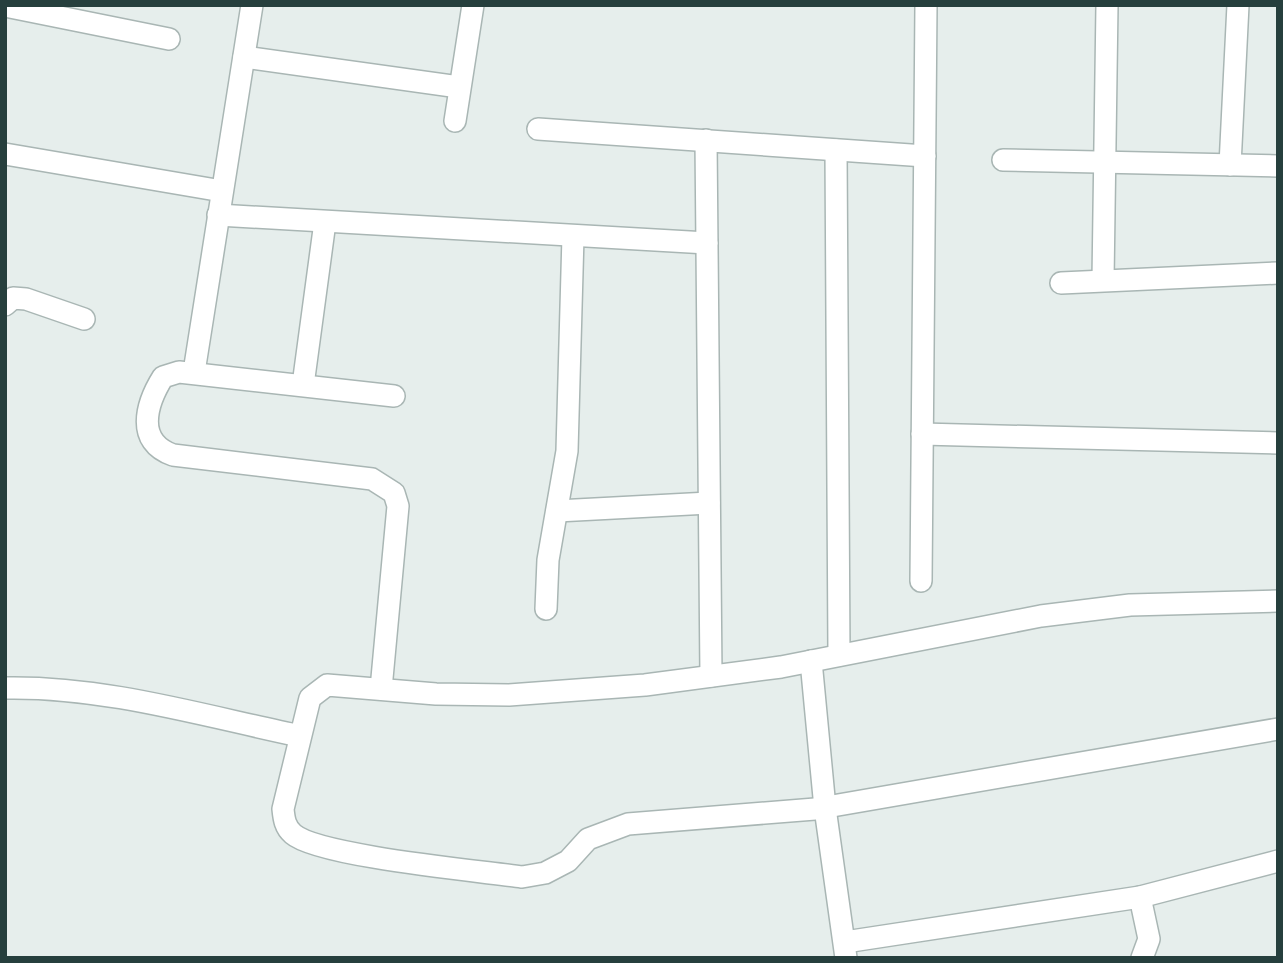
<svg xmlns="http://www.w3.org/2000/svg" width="1283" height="963" font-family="'Asap Condensed',sans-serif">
<rect width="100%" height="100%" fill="#e6eeec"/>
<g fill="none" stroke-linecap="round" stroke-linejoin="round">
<defs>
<g id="street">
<path d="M5,6L169,39"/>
<path d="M244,57L459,87"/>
<path d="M455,121L473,5"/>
<path d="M538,129L925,156"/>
<path d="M706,140L711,676"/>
<path d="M836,150L839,655"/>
<path d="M5,154L222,191"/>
<path d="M1003,160L1278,166"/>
<path d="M1230,165L1238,5"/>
<path d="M218,215L707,243"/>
<path d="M1103,280L1107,5"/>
<path d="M1061,283L1278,273"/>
<path d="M5,305L13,298L26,299L84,319"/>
<path d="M194,372L252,5"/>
<path d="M303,385L325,222"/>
<path d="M922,434L1278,443"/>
<path d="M557,511L709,503"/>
<path d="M921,581L926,5"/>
<path d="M1278,601L1130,605L1041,616L781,667L645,685L509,695L436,694L327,685L310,698L283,809C284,819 285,827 293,834C318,856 480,871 522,877L545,873L568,861L588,839L628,824L815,809L1278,729"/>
<path d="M546,609L548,560L567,451L573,236"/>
<path d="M811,661L825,808L846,958"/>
<path d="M5,688C104,686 204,716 300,736"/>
<path d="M381,689L398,506L394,493L372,479L173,455C135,442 146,404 163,377L179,372L394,396"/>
<path d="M1140,897L1149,939L1142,958"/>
<path d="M845,942L1140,897L1278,861"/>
</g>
</defs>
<!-- street casing -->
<use href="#street" stroke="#a9b6b4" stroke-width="24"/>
<!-- street -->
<use href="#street" stroke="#fff" stroke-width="21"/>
</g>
<!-- border -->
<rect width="1283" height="963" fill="none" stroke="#263f3d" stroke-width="14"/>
</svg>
